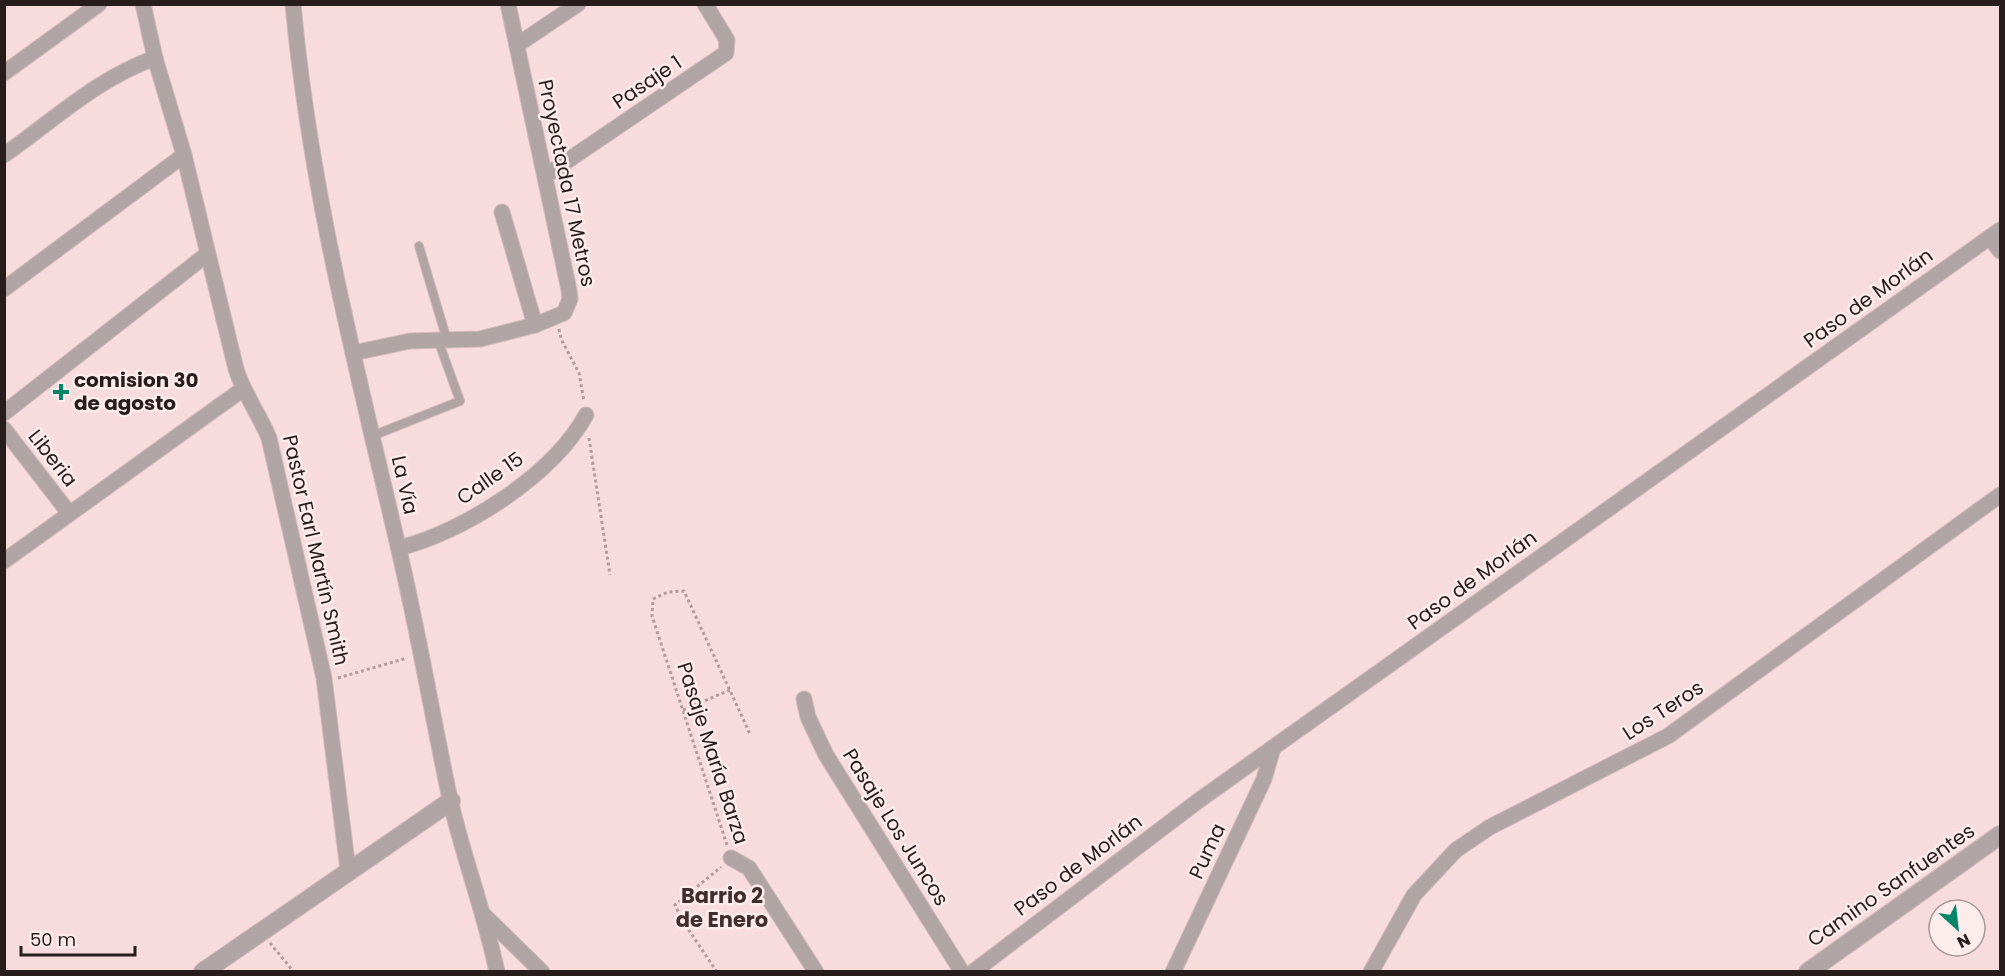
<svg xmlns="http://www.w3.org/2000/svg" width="2005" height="976" font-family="Poppins,sans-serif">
<rect width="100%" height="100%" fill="#f7dbdd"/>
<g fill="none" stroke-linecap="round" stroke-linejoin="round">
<defs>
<g id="service">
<path d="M419,246L447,340"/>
<path d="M372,436L460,401L438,340"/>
</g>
<g id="minor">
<path d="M143,4L155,58L184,155L236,369C244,394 259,414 269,438L324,678L348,870"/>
<path d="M293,4C310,190 356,365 398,546C418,630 432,715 450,799C463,857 485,913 497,972"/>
<path d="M517,45L578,4"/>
<path d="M4,73L99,4"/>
<path d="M4,155C54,120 98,78 155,58"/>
<path d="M545,176L726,53L727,40L705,4"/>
<path d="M502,212L535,325"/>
<path d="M1990,237L2000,251"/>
<path d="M4,289L184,155"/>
<path d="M353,353L410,341L480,339L535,325L564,313L570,299L569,290L508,4"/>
<path d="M4,413L206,255"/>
<path d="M4,429L69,513"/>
<path d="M399,548C464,532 553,475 586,415"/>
<path d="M4,561L243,389"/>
<path d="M804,699L808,717L826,755L962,972"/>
<path d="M731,858L749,868L816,972"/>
<path d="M484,915L542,972"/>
<path d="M973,972L1198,801L2000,230"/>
<path d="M1173,972L1264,779L1273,748"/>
<path d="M1371,972L1414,895L1456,850L1490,827L1668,736L2000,495"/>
</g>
<g id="tertiary">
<path d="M203,972L451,801"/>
<path d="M1808,972L2000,835"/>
</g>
</defs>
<!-- service casing -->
<use href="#service" stroke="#d2b9ba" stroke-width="10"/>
<!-- minor casing -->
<use href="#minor" stroke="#d2b9ba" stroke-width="17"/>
<!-- tertiary casing -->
<use href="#tertiary" stroke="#d2b9ba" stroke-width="20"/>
<!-- path -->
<g stroke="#b29c9d" stroke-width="3" stroke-dasharray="3 3" stroke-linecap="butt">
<path d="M559,329L561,339L579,373L584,401"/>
<path d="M589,438L610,575"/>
<path d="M338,678L407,658"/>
<path d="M683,710L730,690"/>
<path d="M727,845L652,616L653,599L668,592L684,591L750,734"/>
<path d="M270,943L294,972"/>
<path d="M717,972L682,920L675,905L721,867"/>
</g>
<!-- service -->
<use href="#service" stroke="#b0a4a5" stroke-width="8"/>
<!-- minor -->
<use href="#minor" stroke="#b0a4a5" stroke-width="15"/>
<!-- tertiary -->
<use href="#tertiary" stroke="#b0a4a5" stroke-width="18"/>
</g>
<!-- markers -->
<path fill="#048568" stroke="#fcecec" stroke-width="2" d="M58 383h6v6h6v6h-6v6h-6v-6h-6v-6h6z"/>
<g text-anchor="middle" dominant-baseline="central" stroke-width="5" stroke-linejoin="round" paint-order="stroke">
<!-- street labels -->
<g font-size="20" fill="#271d1d" stroke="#fcecec">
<text transform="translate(647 82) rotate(-34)">Pasaje 1</text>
<text transform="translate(567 183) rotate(78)">Proyectada 17 Metros</text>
<text transform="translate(1868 298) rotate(-36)">Paso de Morlán</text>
<text transform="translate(53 458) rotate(52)">Liberia</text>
<text transform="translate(490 478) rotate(-35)">Calle 15</text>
<text transform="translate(405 485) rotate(77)">La Vía</text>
<text transform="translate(316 550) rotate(77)">Pastor Earl Martín Smith</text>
<text transform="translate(1472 580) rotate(-36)">Paso de Morlán</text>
<text transform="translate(1663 710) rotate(-33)">Los Teros</text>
<text transform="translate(713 753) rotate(72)">Pasaje María Barza</text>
<text transform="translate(896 827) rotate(58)">Pasaje Los Juncos</text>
<text transform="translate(1207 851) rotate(-65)">Puma</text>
<text transform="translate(1078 865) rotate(-37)">Paso de Morlán</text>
<text transform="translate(1891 885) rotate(-35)">Camino Sanfuentes</text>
</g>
<!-- poi labels -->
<g font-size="20" font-weight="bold" fill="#271d1d" stroke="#fcecec" text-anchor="start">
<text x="74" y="380">comision 30<tspan x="74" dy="23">de agosto</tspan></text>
</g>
<!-- neighbourhood labels -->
<g font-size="21" font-weight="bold" fill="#412d2e" stroke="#fcecec">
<text x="722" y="895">Barrio 2<tspan x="722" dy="24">de Enero</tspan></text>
</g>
</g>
<!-- border -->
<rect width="2005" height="976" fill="none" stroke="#271d1d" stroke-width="12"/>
<!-- north arrow -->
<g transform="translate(1957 928) rotate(153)"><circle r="28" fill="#fcecec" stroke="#a79999" stroke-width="1.5"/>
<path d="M0-4.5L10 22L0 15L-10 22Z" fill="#048568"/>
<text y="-9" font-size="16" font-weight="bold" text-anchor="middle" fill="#271d1d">N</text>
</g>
<!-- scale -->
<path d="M21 946v9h114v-9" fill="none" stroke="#271d1d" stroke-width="3"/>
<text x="30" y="946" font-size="18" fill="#271d1d" stroke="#fcecec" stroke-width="4.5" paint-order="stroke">50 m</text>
</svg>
